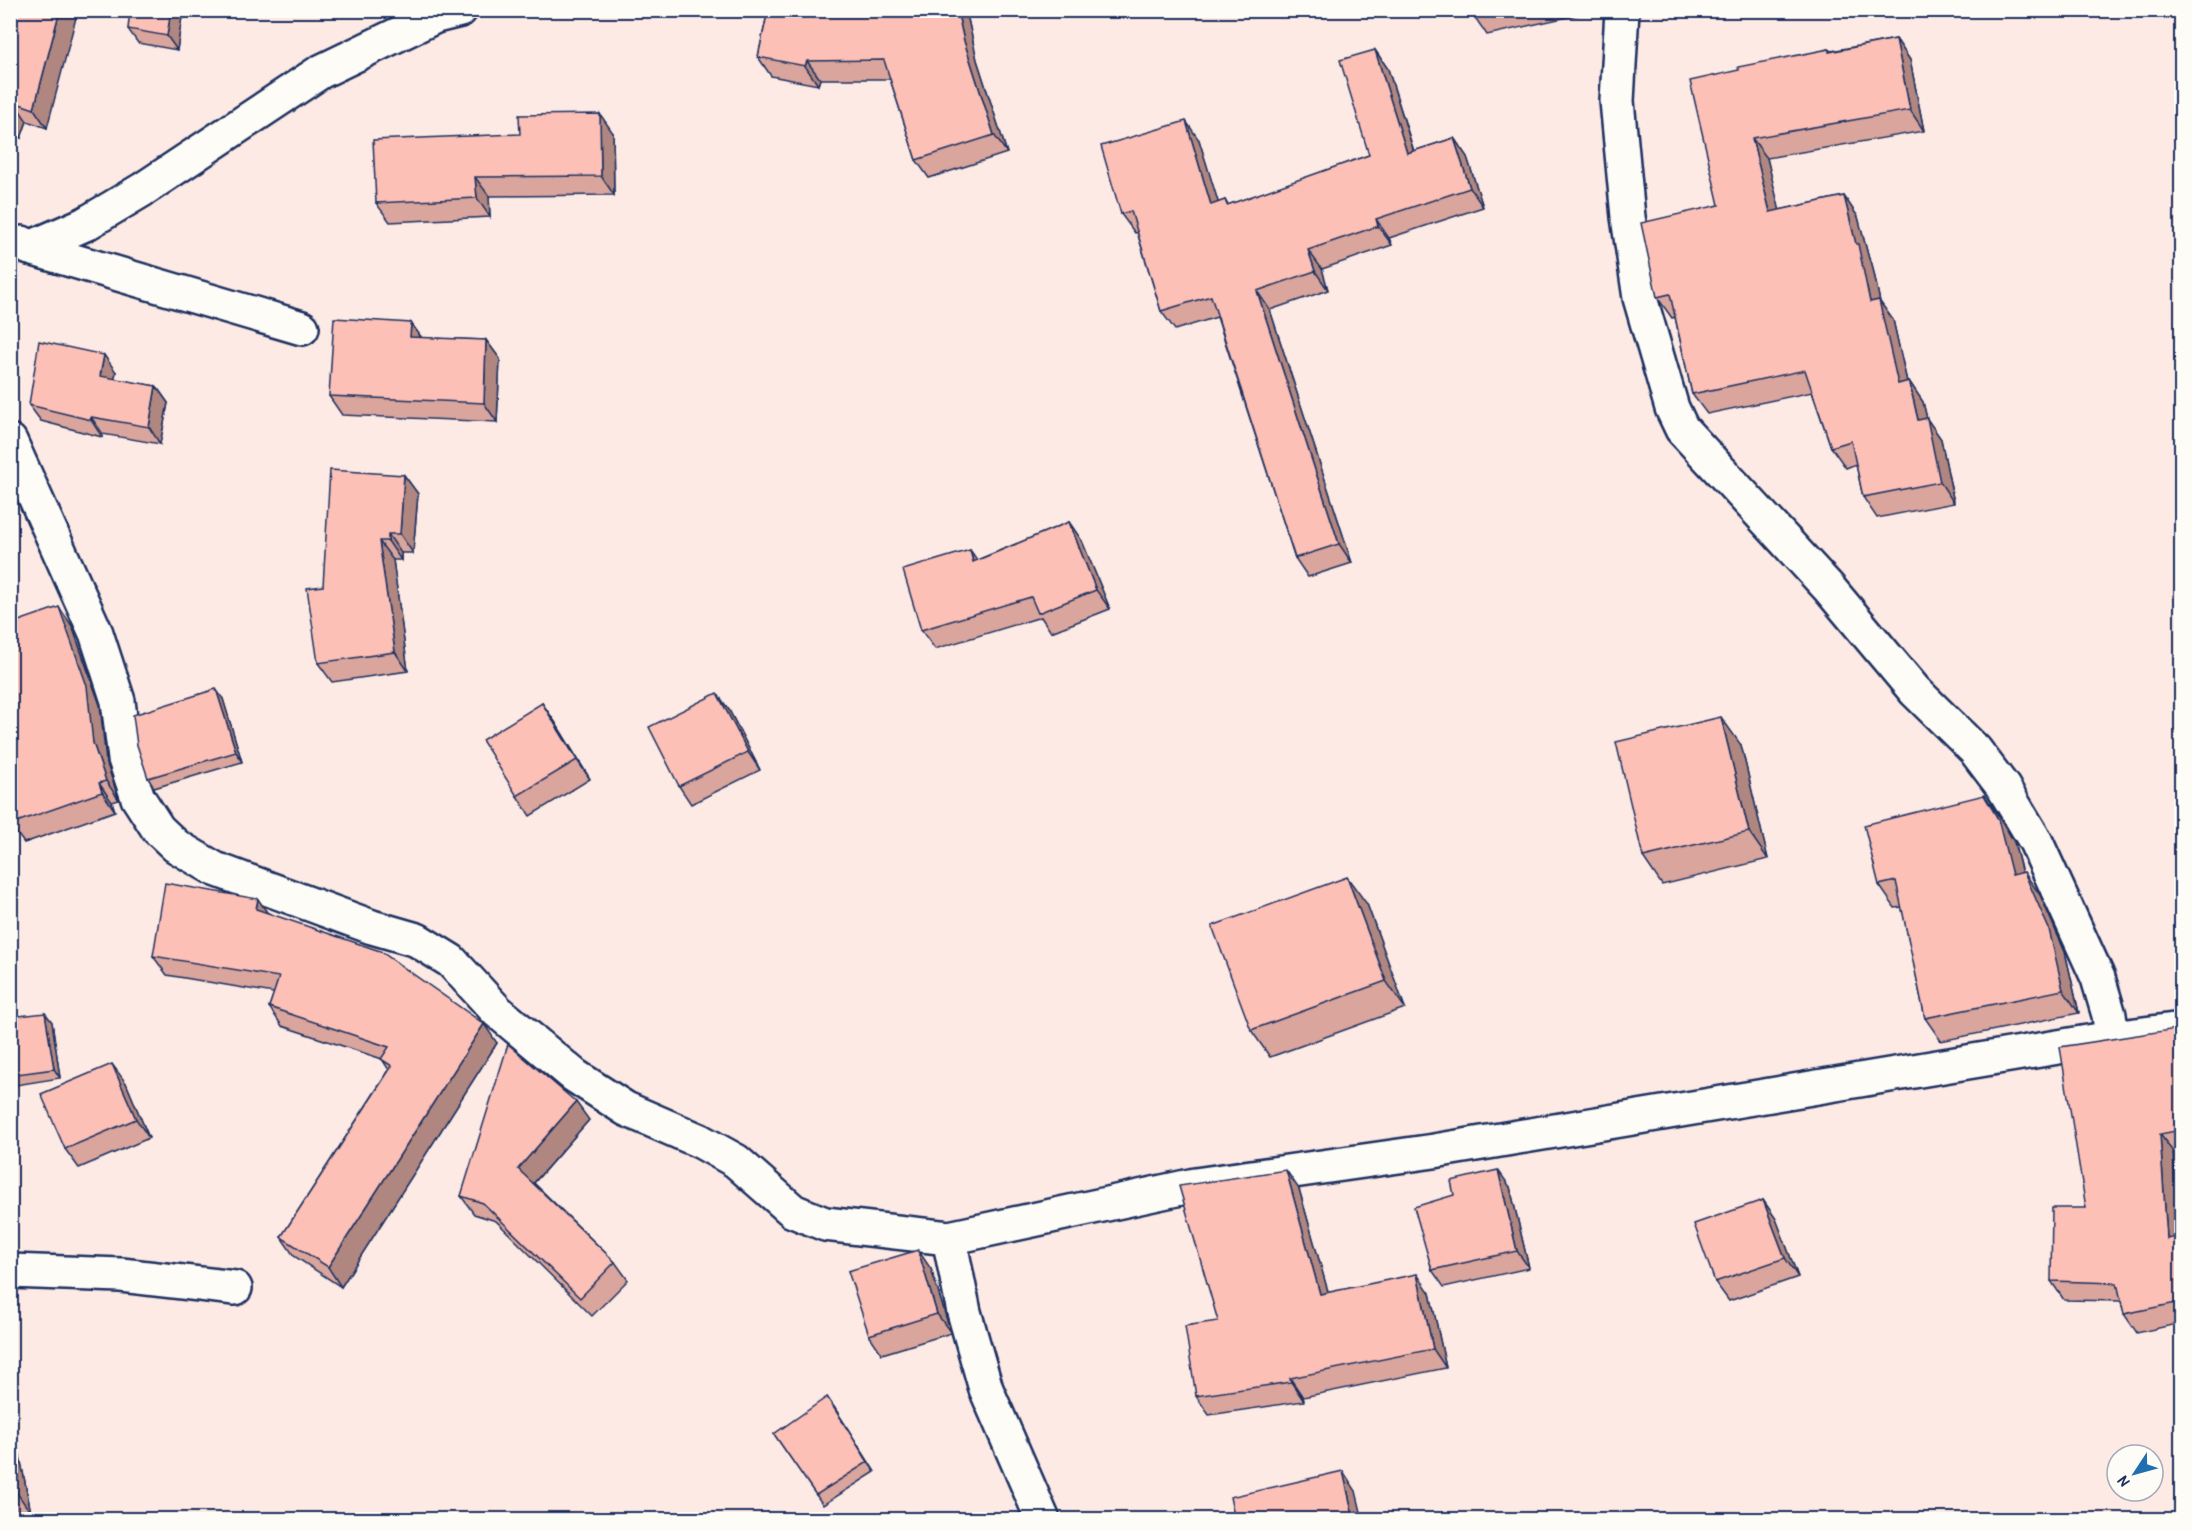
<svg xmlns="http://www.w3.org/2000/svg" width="2192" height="1530" font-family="'Patrick Hand',sans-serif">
<rect width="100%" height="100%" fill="#fdeae4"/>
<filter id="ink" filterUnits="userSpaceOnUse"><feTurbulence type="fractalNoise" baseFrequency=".0167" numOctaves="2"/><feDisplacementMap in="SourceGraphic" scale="12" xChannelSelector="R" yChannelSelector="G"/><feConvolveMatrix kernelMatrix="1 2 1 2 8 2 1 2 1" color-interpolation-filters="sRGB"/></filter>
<g filter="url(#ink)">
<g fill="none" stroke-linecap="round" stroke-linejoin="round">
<defs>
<g id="street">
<path d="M1622,10L1617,101L1628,217L1640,298L1672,408L1682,429L1828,587L1915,691L1975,750L2003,787L2036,842L2098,978L2109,1015L2112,1038L2182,1029"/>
<path d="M22,243L30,248L302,328"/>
<path d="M30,248L85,224L142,190L320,72L436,16L460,10"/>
<path d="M10,441L96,633L118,701L125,759L138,798L158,829L176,846L215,869L372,927L417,940L451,961L497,1011L575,1076L626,1109L700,1141L736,1161L793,1211L825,1224L949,1238L1195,1185L1434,1151L2112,1038"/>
<path d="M949,1238L964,1312L986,1389L1043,1520"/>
<path d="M10,1271L121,1275L235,1288"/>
</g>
</defs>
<!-- street casing -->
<use href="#street" stroke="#1b2f5e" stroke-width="38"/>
<!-- street -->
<use href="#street" stroke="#fdfcf7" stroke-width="33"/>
</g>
<!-- wall -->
<g fill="#d9a59d" stroke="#1b2f5e" stroke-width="1.5">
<path d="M10,10L47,128L27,121L21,138L10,134Z"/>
<path d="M183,10L177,50L138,43L128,29Z"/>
<path d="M768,10H966L977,60L1007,153L929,178L916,160L890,79H820L818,85L771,76L758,57Z"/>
<path d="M1472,10H1585L1586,13L1487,35L1474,16Z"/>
<path d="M1896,39L1910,60L1924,131L1767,158L1779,210L1844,196L1858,217L1869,259L1872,264L1880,302L1893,320L1907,382L1909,381L1923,402L1927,419L1941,439L1954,503L1877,518L1863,497L1856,464L1846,468L1831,447L1812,392L1707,414L1692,394L1675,317L1672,318L1657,297L1719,205L1739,70L1829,49L1831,51Z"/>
<path d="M1375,50L1388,69L1414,151L1454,138L1467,157L1483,207L1389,238L1392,245L1322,269L1328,290L1270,310L1352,563L1308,577L1295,558L1217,317L1175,330L1161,311L1137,232L1135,233L1121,214L1199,140L1218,203L1225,200L1228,205L1369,155Z"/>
<path d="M613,133L614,195L489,196L490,217L390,222L376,203Z"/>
<path d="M411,323L422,338L486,340L500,359L497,422L342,415L329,396Z"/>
<path d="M116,372L114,379L156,386L168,403L160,444L103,434L102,437L41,421L29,405Z"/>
<path d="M404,475L418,494L413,553H401V560H393L408,671L332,682L318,663L323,586Z"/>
<path d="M1069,522L1082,541L1110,609L1051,632L1041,617L935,649L921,630L970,550L977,560Z"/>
<path d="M72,626L100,705L106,761L119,800L112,802L115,811L24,843L10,824L15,710Z"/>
<path d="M223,699L242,762L154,788L148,778Z"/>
<path d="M542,703L555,722L590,779L530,816L517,796Z"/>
<path d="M729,710L760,770L691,804L679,786Z"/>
<path d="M1741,745L1768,859L1662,885L1643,857Z"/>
<path d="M2000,818L2014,842L2022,873L2040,895L2065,952L2079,1013L1941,1041L1925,1018L1902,907L1895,908L1879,885Z"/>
<path d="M1367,904L1405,1008L1270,1057L1251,1030Z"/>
<path d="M268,913L497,1043L341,1287L294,1256L281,1237L389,1070L382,1059L282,1026L269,1007L274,993L167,975L153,956Z"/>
<path d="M45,1013L52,1022L60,1078L16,1085L10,1077V1075Z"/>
<path d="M2181,1036V1151L2173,1152L2178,1237H2181V1323L2137,1333L2124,1314L2121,1301L2064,1300L2051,1281Z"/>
<path d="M126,1083L149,1138L79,1168L65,1149Z"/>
<path d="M589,1120L534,1183L615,1262L628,1280L592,1316L496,1221L474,1214L461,1196Z"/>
<path d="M1510,1187L1529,1268L1444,1287L1432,1270Z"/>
<path d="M1299,1189L1328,1292L1430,1293L1446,1368L1303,1397L1304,1401L1209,1415L1196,1396L1218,1321Z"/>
<path d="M1763,1200L1776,1219L1798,1277L1729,1301L1715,1282Z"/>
<path d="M931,1269L951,1333L882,1354L869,1335Z"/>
<path d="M834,1407L875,1472L823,1505L774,1434Z"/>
<path d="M10,1417L13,1421L31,1513L10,1518Z"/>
</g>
<!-- shaded-wall -->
<g fill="#b08680" stroke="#1b2f5e" stroke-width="1.5">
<path d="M60,10H78L47,128L34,109Z"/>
<path d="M171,10H183L177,50L167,36Z"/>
<path d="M957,10H966L977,60L1007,153L994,135L964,41Z"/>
<path d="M1896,39L1910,60L1924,131L1910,110Z"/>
<path d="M1375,50L1388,69L1420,172L1407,153Z"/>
<path d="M807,61L820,79L818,85L805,66Z"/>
<path d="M14,102L27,121L21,138L10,122V111Z"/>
<path d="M600,114L613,133L614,195L601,176Z"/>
<path d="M1186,121L1199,140L1225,224L1211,205Z"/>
<path d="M1454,138L1467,157L1483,207L1470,188Z"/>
<path d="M1752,138L1767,158L1785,232L1770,212Z"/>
<path d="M475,177L489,196L490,217L477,198Z"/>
<path d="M1844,196L1858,217L1869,259L1872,264L1880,302L1893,320L1912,404L1898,384L1870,302Z"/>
<path d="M1376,219L1389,238L1392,245L1378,226Z"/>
<path d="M1308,250L1322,269L1328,290L1315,271Z"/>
<path d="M1257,291L1270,310L1352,563L1339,544Z"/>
<path d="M411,323L424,342L410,337Z"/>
<path d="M486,340L500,359L497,422L484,403Z"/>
<path d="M104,355L116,372L112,393L100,376Z"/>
<path d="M1909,381L1923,402L1927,419L1941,439L1954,503L1940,482L1918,420Z"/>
<path d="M156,386L168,403L160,444L149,427Z"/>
<path d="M91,417L103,434L102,437L91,420Z"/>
<path d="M404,475L418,494L413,553L400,534Z"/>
<path d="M1069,522L1082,541L1110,609L1096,590Z"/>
<path d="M388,534L401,553V560L388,541Z"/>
<path d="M379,541L393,560L408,671L395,652Z"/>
<path d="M970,550L983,569L973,562Z"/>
<path d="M59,607L72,626L100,705L106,761L119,800L106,781L93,743Z"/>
<path d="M216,689L223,699L242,762L236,752Z"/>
<path d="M717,693L729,710L760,770L748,752Z"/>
<path d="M542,703L555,722L590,779L577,760Z"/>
<path d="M1721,717L1741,745L1768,859L1749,832Z"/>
<path d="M99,783L112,802L115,811L102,792Z"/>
<path d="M1984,795L2000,818L2014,842L2028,898L2012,875Z"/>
<path d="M2024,872L2040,895L2065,952L2079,1013L2063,990Z"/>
<path d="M1347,877L1367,904L1405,1008L1386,981Z"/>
<path d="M258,899L271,918L256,909Z"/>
<path d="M45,1013L52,1022L60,1078L54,1069Z"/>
<path d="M484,1024L497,1043L341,1287L328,1267Z"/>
<path d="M2176,1029L2181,1036V1062Z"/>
<path d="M112,1064L126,1083L149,1138L136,1119Z"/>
<path d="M576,1102L589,1120L531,1186L518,1169Z"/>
<path d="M2160,1134L2173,1152L2180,1258L2167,1239Z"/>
<path d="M1286,1170L1299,1189L1334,1313L1320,1294Z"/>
<path d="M1498,1170L1510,1187L1529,1268L1517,1251Z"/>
<path d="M1763,1200L1776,1219L1798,1277L1785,1258Z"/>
<path d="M918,1250L931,1269L951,1333L937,1314Z"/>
<path d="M1417,1274L1430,1293L1446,1368L1433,1349Z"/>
<path d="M1290,1378L1303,1397L1304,1401L1291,1382Z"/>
<path d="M827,1397L834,1407L875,1472L868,1462Z"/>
<path d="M10,1417L13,1421L31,1513L12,1486L10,1478Z"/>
<path d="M1343,1471L1356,1491L1363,1520H1354Z"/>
</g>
<!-- building -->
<g fill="#fcc0b7" stroke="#1b2f5e" stroke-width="1.5">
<path d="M10,10H60L34,109L14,102L10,111Z"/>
<path d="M130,10H171L167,36L128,29Z"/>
<path d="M768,10H957L964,41L994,135L916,160L884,60L807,61L805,66L758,57Z"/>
<path d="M1472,10H1498L1474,16Z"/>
<path d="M1896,39L1910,110L1752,138L1770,212L1844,196L1856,244H1858L1870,302L1879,300L1898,384L1909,381L1918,420L1927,418L1940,482L1863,497L1851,441L1831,447L1805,370L1692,394L1670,294L1657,297L1641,223L1719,205L1690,81L1739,70L1738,67L1829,49V52Z"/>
<path d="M1375,50L1407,153L1454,138L1470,188L1376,219L1378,226L1308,250L1315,271L1257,291L1339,544L1295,558L1211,296L1161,311L1131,211L1121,214L1101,146L1186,121L1211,205L1225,200L1227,205L1369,155L1340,60Z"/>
<path d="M600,114L601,176L475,177L477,198L376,203L373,140L520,134L519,115Z"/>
<path d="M334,318L411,323L410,337L486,340L484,403L329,396Z"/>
<path d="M39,341L104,355L100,376L156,386L149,427L91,417V420L29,405Z"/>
<path d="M330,470L404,475L400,534H388V541H379L395,652L318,663L307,588L323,586Z"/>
<path d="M1069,522L1096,590L1038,613L1031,597L921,630L903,570L970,550L973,562Z"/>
<path d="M59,607L87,686L93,743L106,781L99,783L102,792L11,824L10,711L15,710L10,696V624Z"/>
<path d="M216,689L236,752L148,778L137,745L133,715Z"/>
<path d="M717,693L748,752L679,786L649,727Z"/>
<path d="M542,703L577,760L517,796L482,740Z"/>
<path d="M1721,717L1749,832L1643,857L1616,742Z"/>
<path d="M1984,795L1998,819L2012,875L2024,872L2049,929L2063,990L1925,1018L1896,881L1879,885L1864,825Z"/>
<path d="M1347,877L1386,981L1251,1030L1212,926Z"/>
<path d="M165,883L258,899L256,909L380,951L484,1024L328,1267L281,1237L392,1066L381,1059L389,1047L269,1007L279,977L153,956Z"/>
<path d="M45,1013L54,1069L10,1075V1017Z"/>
<path d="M2176,1029L2181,1062V1130L2160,1134L2167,1239L2181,1236V1302L2124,1314L2117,1283L2051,1281L2052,1208H2086L2060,1047Z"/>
<path d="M508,1044L576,1102L518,1169L615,1262L580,1298L483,1203L461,1196Z"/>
<path d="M112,1064L136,1119L65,1149L41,1094Z"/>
<path d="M1286,1170L1320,1294L1417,1274L1433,1349L1290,1378L1291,1382L1196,1396L1185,1326L1218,1321L1179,1186Z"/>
<path d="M1498,1170L1517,1251L1432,1270L1414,1207L1454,1195L1451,1181Z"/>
<path d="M1763,1200L1785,1258L1715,1282L1694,1224Z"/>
<path d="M918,1250L937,1314L869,1335L848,1271Z"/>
<path d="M827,1397L868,1462L816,1495L774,1434Z"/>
<path d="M1343,1471L1354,1520H1235L1230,1497Z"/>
</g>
</g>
<!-- margin -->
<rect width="2192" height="1530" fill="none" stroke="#fdfcf7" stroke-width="36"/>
<rect x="18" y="18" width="2156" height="1494" fill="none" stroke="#1b2f5e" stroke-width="2" filter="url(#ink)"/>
<!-- north arrow -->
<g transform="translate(2135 1473) rotate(234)"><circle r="28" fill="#fdfcf7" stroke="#a3aaba" stroke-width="1.5"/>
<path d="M0-4.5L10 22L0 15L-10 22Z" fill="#1f6fb2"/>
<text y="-9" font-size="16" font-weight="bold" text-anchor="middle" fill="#1b2f5e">N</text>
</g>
</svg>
